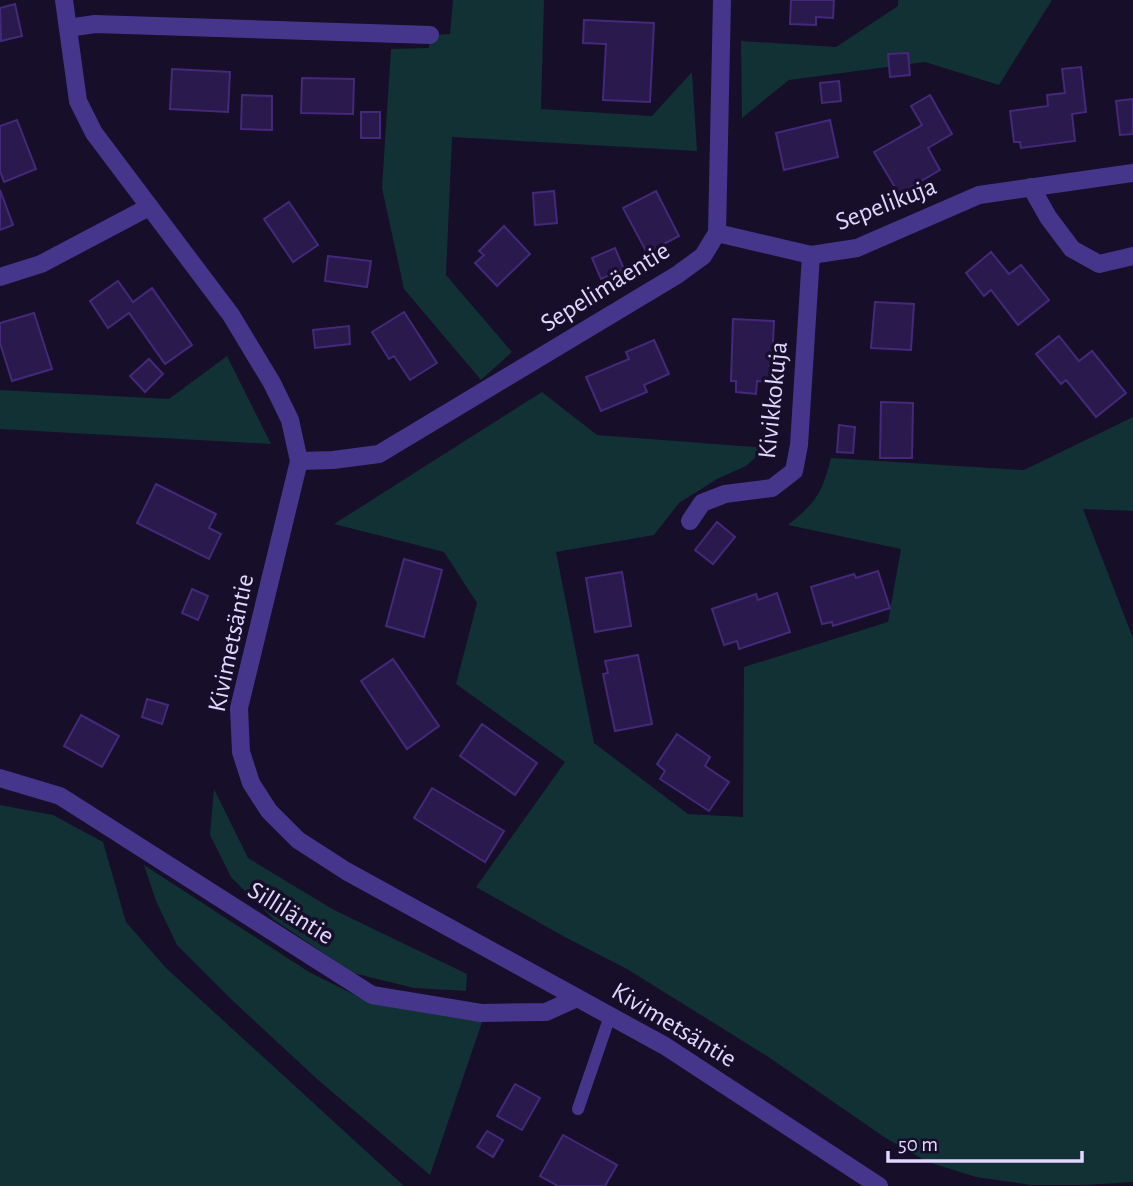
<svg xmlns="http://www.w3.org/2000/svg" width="1133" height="1186" font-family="'Alegreya Sans',sans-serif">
<rect width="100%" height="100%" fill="#170e2a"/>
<!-- green -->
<g fill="#113134">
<path d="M453,0H544L541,109L652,116L692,72L697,151L452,137L446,275L512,352L481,380L404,289L382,188L391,49L429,48L430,35L450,34Z"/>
<path d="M898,0H1052L999,85L925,62L789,80L742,118L741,41L836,47L898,6Z"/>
<path d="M227,356L271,444L0,429V390L169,399Z"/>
<path d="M542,392L597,435L766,448L746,466L717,479L679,503L654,535L556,552L594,743L688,814L743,817L744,667L888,622L901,549L788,525C816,502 822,494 831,458L1024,470L1133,417V511L1083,509L1133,638V1182L1085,1185H1031L976,1177L928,1162L884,1137L770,1058L627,969L563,936L476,887L565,762L456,684L477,603L444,552L334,524Z"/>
<path d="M214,789L248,858L334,910L467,974L466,991L414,988L353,973L273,919L231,877L210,835Z"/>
<path d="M0,805L53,815L103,842L126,922L166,968L404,1186H0Z"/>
<path d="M144,865L309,972L369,1002L482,1022L430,1175L317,1079L232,1000L177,945L156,901Z"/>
</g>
<!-- building -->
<g fill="#2a194c" stroke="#44297a" stroke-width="2">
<path d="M791,0H834L833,18L816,17V25L790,24Z"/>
<path d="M15,4L22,36L1,41L0,8Z"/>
<path d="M584,20L654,23L650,102L603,100L606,44L583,43Z"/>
<path d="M908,53L910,75L890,77L888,54Z"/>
<path d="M1081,67L1086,112L1072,114L1075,141L1021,148L1020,142H1014L1010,111L1048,106L1047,95L1065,93L1062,69Z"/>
<path d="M172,69L230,72L228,112L170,109Z"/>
<path d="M302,78L354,79L353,114L301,113Z"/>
<path d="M839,81L841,101L822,103L820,83Z"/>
<path d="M242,95L272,96V130L241,129Z"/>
<path d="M930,95L952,134L928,148L940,170L899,194L874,152L922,125L911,106Z"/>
<path d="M1133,99V134L1120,135L1116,101Z"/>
<rect x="361" y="112" width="19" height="26"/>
<path d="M17,120L36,169L4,182L0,171V126Z"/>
<path d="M830,120L838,157L784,170L776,133Z"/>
<path d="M0,190L13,225L0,230Z"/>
<path d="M554,191L557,223L535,225L533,193Z"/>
<path d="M656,191L679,236L647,253L623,208Z"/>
<path d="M289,202L318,245L293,262L264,219Z"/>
<path d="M504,226L530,254L497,286L475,263L484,255L479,251Z"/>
<path d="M615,248L624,269L601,279L592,258Z"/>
<path d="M991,252L1009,274L1021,265L1049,300L1018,325L991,290L984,296L966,273Z"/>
<path d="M328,256L371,261L367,287L325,281Z"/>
<path d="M118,281L133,302L152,288L192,345L165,364L129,313L108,328L90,301Z"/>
<path d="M875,302L914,304L911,350L871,348Z"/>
<path d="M404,312L437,363L410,380L394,356L389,359L372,332Z"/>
<path d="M34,313L52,369L12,381L0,343V323Z"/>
<path d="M733,319L774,321L771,382L757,381L756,394L736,392V381H731Z"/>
<path d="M349,326L350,344L315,348L313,330Z"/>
<path d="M1059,336L1079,361L1092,351L1126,393L1096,417L1066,380L1061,384L1036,354Z"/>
<path d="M654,340L669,374L644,385L647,392L601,411L586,377L629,359L626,352Z"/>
<path d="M149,359L163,374L145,392L130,376Z"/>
<path d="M881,402L913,403L912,458H880Z"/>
<path d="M839,425L855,427L853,453L837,452Z"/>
<path d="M156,484L216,514L209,528L221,534L209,559L137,523Z"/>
<path d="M717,522L735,537L713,564L695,550Z"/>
<path d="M404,559L442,570L424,637L386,626Z"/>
<path d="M878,571L890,608L833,626L832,622L822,624L811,587L854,574L856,578Z"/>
<path d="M622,572L631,626L595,632L586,578Z"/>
<path d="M192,589L208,596L198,620L182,613Z"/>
<path d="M777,593L790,632L739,649L737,641L724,645L712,609L756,594L758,600Z"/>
<path d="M638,655L652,724L615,731L603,674L608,673L605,661Z"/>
<path d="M393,659L439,726L407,749L361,681Z"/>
<path d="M147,699L168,705L162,724L142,717Z"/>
<path d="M81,715L119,736L102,767L64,746Z"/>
<path d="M482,724L537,763L515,795L460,756Z"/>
<path d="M677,734L710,757L705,766L729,782L709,811L660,779L665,771L657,764Z"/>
<path d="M432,788L504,831L485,862L414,818Z"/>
<path d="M515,1084L540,1098L522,1130L497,1116Z"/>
<path d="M487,1131L503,1140L493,1157L477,1147Z"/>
<path d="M563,1135L617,1165L605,1186H558L540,1176Z"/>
</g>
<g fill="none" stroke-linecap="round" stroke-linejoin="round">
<!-- service -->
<path stroke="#45368c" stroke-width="12" d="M578,1109L610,1016"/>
<!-- minor -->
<g stroke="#45368c" stroke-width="18">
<path d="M64,0L78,101L94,133L231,315L272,383L290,420L299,461L239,708L241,752L251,783L269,811L298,840L346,871L665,1046L879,1186"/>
<path d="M68,28L95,24L430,35"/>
<path d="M1031,187L1048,217L1072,249L1099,264L1133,256"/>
<path d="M717,233L811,255L857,248L979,195L1133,173"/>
<path d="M0,277L41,264L149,207"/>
<path d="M299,461L333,460L379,454L677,275L703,256L717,233L722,0"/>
<path d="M690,521L702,503L725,494L772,488L794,471L799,445L811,255"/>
<path d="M0,778L60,796L372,995L481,1013L546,1012L577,998"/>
</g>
</g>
<g text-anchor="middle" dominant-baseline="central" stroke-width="7" stroke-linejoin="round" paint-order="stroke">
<!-- street labels -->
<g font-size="26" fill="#e1d7ff" stroke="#170e2a">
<text transform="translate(886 204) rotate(-21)">Sepelikuja</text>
<text transform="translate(605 287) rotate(-32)">Sepelimäentie</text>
<text transform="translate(773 400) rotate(-84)">Kivikkokuja</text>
<text transform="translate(231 643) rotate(-78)">Kivimetsäntie</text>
<text transform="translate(291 913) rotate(32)">Silliläntie</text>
<text transform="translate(674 1025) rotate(31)">Kivimetsäntie</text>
</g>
</g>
<!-- scale -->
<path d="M888 1151v10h194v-10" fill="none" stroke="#e1d7ff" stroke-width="3.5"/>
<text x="898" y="1151" font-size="21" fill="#e1d7ff" stroke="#170e2a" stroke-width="5" paint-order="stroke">50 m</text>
</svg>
